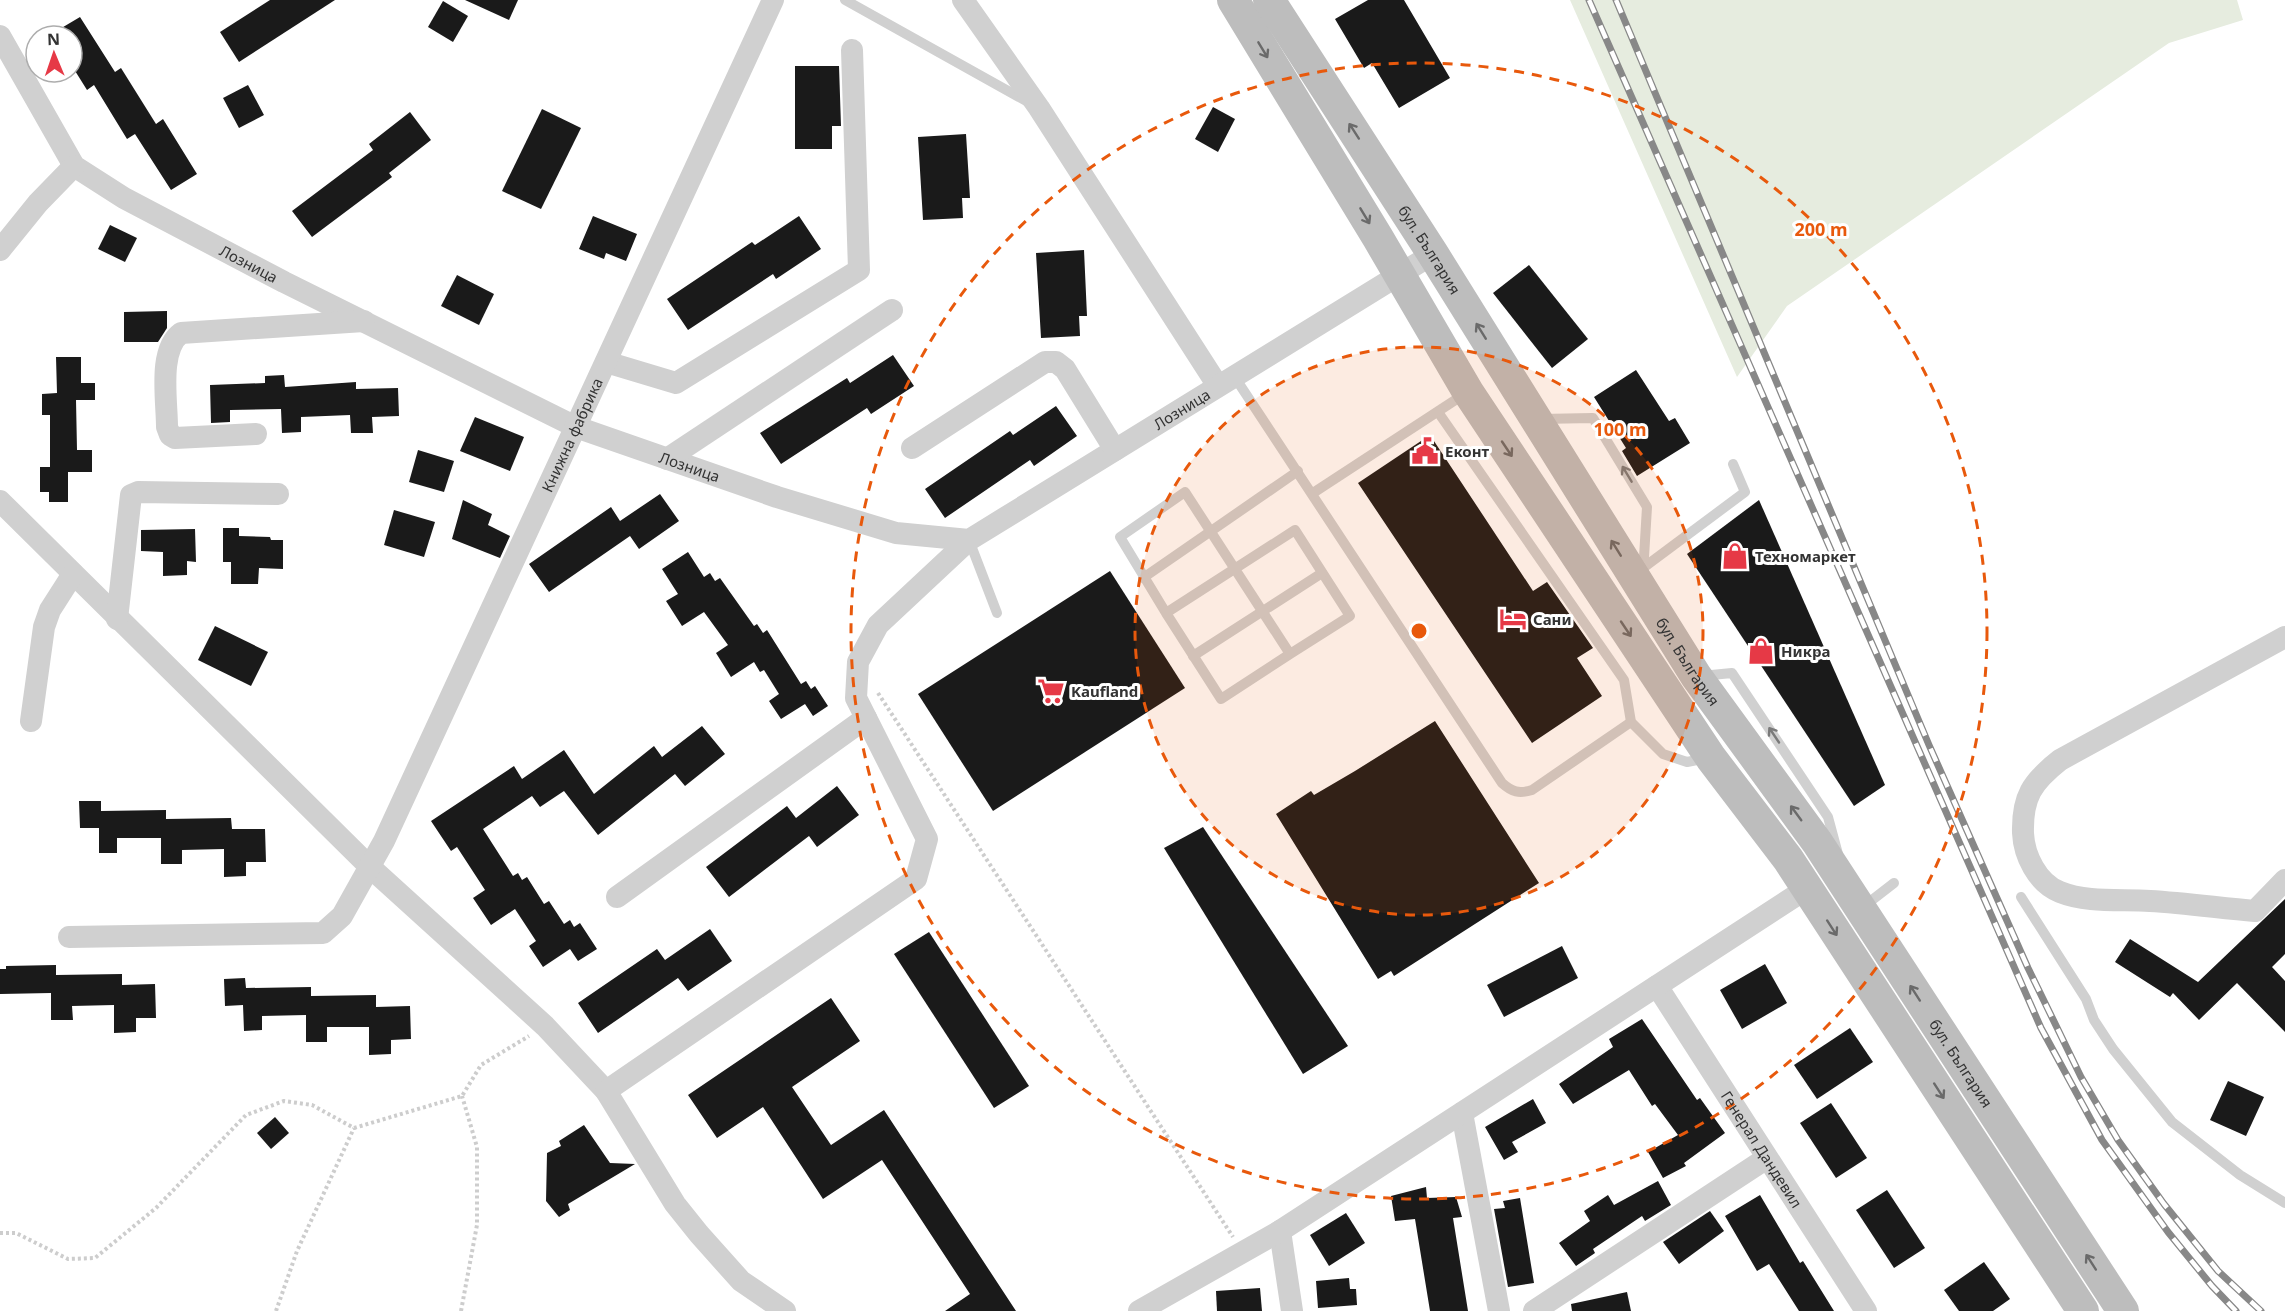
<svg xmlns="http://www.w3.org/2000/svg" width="2285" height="1311" font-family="'Noto Sans',sans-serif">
<rect width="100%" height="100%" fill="#fff"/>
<!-- green -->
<path fill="#e6ecdf" d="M1570,0H2237L2243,20L2169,43L1787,306L1737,377Z"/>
<!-- building -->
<g fill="#1a1a1a">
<path d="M270,0H335L239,62L220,32Z"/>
<path d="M465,0H518L509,20Z"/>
<path d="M1368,0H1404L1450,78L1399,108L1372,63L1364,68L1335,19Z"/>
<path d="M443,1L468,16L453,42L428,27Z"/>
<path d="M80,17L115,72L121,68L156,124L163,119L197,174L171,190L135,134L127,139L94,85L87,90L72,66V36H48Z"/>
<path d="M795,66H839L841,126H832V149H795Z"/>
<path d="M248,85L264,115L239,128L223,98Z"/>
<path d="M1213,107L1235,119L1218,152L1195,139Z"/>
<path d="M542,109L581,128L541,209L502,191Z"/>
<path d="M410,112L431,140L389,173L392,177L312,237L292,211L373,150L369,144Z"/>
<path d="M966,134L970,198H962L963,218L923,220L918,137Z"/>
<path d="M593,216L637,234L626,261L606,253L604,259L579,249Z"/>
<path d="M799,216L821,249L776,279L773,274L688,330L667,299L752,242L755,245Z"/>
<path d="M110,225L137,238L125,262L98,249Z"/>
<path d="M1084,250L1087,316H1079L1080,336L1041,338L1036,253Z"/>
<path d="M1529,265L1588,339L1552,368L1493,293Z"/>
<path d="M457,275L494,294L479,325L441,306Z"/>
<path d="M167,311V328L158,342H124V312Z"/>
<path d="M893,355L914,386L871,414L867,408L781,464L760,433L847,378L850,383Z"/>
<path d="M56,357H81V383H95V400H76L77,450H92V472H68V502H49V492H40V467H50V415H42V394L57,393Z"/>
<path d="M1636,370L1669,421L1675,418L1690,443L1637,476L1622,451L1626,448L1594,397Z"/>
<path d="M284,375L285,387L356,382V389L398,388L399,416L372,417L373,433H351L350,415L301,417V432L282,433L281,409L230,410V422L211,423L210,385L265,383V376Z"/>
<path d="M1056,406L1077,436L1034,466L1030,460L945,518L925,489L1010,431L1013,435Z"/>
<path d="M475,417L524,437L510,471L460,451Z"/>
<path d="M1430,435L1533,591L1547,582L1593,648L1577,658L1602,696L1532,743L1358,483Z"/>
<path d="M418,450L454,461L444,492L409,482Z"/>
<path d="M660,494L679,521L639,549L630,536L549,592L529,564L611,507L620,521Z"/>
<path d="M463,500L492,514L488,525L510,536L500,558L452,539Z"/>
<path d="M1759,500L1885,785L1854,806L1687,554Z"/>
<path d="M394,510L435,522L424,557L384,545Z"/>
<path d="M223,528H239V536L270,537L271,540H283V569L259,568L258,584H231V562H223Z"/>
<path d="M195,529L196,562L187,561V575L163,576V552L141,551V530Z"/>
<path d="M688,552L704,577L710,573L715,581L720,578L754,626L757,624L763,633L767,630L801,684L806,681L811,689L815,686L828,706L813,716L805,704L781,719L769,701L779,694L764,670L760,672L754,662L731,677L716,653L728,645L704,612L682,626L666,601L678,594L662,569Z"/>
<path d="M1110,571L1185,688L993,811L918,694Z"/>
<path d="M215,626L268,652L251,686L198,660Z"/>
<path d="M1435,721L1539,883L1394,976L1391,971L1378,979L1276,814L1311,791L1314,795L1355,771Z"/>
<path d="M702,726L725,754L685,786L675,774L598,835L564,791L540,807L532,796L483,829L513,876L518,873L522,880L527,877L544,904L549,901L564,924L570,920L574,927L580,923L597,949L578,961L570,949L543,967L529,946L536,941L515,909L491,925L473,898L485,890L457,847L451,851L431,821L514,766L522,779L564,750L594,794L654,746L662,757Z"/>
<path d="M837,786L859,815L817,847L809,836L729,897L706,867L787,806L796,818Z"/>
<path d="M79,801H101V811L166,810V819L231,818L232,829H265L266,862H246V876L224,877V849L182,850V864H161V838H117V853H99V828H80Z"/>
<path d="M1203,827L1348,1046L1303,1074L1164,848Z"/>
<path d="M2285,899V954L2272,967L2285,981V1032L2237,983L2199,1020L2173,993L2170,997L2115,962L2130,939L2198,982Z"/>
<path d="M710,929L732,961L688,991L678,978L598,1033L578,1003L657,949L665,960Z"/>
<path d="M929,932L1029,1086L994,1108L894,954Z"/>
<path d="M1562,946L1578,978L1504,1017L1487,985Z"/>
<path d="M1765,964L1787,1003L1742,1029L1720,990Z"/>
<path d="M56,965V975L122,974V985L155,984L156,1018H136V1032L114,1033V1005L72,1006L73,1020H51V993L0,994V969H6V966Z"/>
<path d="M245,978L246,988L311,987V996L376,995V1007L410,1006L411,1039L391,1040V1054L369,1055V1027H327V1042H306V1015L262,1016V1030L244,1031L243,1005L225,1006L224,979Z"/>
<path d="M831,998L860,1041L792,1087L831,1145L884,1110L1016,1311H945L970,1294L882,1160L823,1199L763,1107L717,1138L688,1095Z"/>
<path d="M1642,1019L1697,1100L1700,1098L1725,1133L1684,1163L1686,1166L1663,1178L1648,1152L1678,1135L1655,1104L1652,1106L1629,1070L1573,1104L1559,1084L1613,1047L1609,1039Z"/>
<path d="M1850,1028L1873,1062L1817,1099L1794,1065Z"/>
<path d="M2228,1081L2264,1097L2246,1136L2210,1120Z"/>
<path d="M1533,1099L1546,1123L1512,1142L1518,1152L1504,1160L1485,1127Z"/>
<path d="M1831,1103L1867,1158L1836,1178L1800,1123Z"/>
<path d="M275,1117L289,1133L271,1149L257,1133Z"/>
<path d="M584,1125L610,1163L635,1164L568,1204L570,1210L559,1217L546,1201L547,1153L561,1146L559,1141Z"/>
<path d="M1658,1181L1671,1205L1645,1221L1642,1216L1593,1249L1595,1253L1576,1266L1559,1243L1590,1221L1584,1211L1608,1195L1614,1205Z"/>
<path d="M1426,1187L1427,1198L1456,1197L1462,1217L1453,1218L1468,1311H1430L1415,1219L1395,1221L1391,1196Z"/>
<path d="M1887,1190L1925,1248L1894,1268L1856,1210Z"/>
<path d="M1760,1195L1800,1263L1803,1261L1834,1311H1799L1769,1264L1757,1271L1725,1216Z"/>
<path d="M1520,1198L1534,1283L1508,1287L1494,1209L1505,1208L1503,1201Z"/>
<path d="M1710,1211L1724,1231L1679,1264L1663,1242Z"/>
<path d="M1346,1213L1365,1243L1329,1266L1310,1235Z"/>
<path d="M1984,1262L2010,1299L1993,1311H1959L1944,1290Z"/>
<path d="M1349,1278L1350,1289H1356L1357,1305L1318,1308L1316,1281Z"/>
<path d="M1260,1288L1262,1311H1217L1216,1291Z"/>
<path d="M1627,1292L1631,1311H1572L1571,1304Z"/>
</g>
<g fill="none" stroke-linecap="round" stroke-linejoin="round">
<!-- path -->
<g stroke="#cdcdcd" stroke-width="4" stroke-dasharray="3 3" stroke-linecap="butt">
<path d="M878,693L1233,1237"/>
<path d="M0,1233H16L68,1259L95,1258L156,1208L246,1115L284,1101L312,1105L354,1128L462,1096L481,1065L529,1036"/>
<path d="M276,1311L297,1251L354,1128"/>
<path d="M461,1311L477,1225V1147L462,1096"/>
</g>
<!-- lane -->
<g stroke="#d0d0d0" stroke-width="10">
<path d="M845,0L1028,102"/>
<path d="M1234,376L1502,783C1512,792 1519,794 1532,790L1631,722"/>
<path d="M1438,412L1624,680L1631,722L1663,754L1687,762L1707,758"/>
<path d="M1540,419L1593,418L1647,507L1643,574"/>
<path d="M1313,493L1466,393"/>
<path d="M969,540L997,613"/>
<path d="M1643,568L1745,492L1733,464"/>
<path d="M1143,578L1298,471"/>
<path d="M1166,613L1120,537L1185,492L1290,654L1350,616L1295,530L1166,613L1221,699L1290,654"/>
<path d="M1193,656L1322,573"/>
<path d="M1701,676L1732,673L1828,817L1838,854"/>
<path d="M2021,897L2086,999L2094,1020L2113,1049L2172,1122L2240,1175L2285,1203"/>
<path d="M1863,907L1894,883"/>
</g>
<!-- street -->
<g stroke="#d0d0d0" stroke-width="22">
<path d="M963,0L1039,108L1218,386"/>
<path id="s1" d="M0,36L74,166L124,198L284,282L576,427L777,497L896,533L969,540L1433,254"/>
<path d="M0,250L38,203L74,166"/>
<path d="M606,362L676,383L859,270L852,50"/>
<path d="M256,434L175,438L170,435L167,427C167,400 158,350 181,333L364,321"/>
<path d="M912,448L1045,362H1056L1065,369L1115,450"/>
<path d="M667,459L892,310"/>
<path d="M0,501L371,868L545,1026L606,1091L675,1204L699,1234L741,1281L785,1311"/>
<path d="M117,619L131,495L138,492L278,494"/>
<path d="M2285,637L2060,760C2032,782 2022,797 2023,833C2024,855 2037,883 2060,892C2087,903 2121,899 2150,901C2185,903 2220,908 2255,911L2285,880"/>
<path d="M31,721L44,627L50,610L73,574"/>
<path d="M617,897L866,718"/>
<path id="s2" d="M69,937L323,933L342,916L384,841L773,0"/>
<path id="s3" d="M1657,986L1866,1311"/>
<path d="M606,1091L916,879L927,839L856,698L858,662L878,625L969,540"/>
<path d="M1462,1113L1499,1311"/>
<path d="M1280,1231L1292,1311"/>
<path d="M1139,1311L1280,1231L1806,889"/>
<path d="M1534,1311L1767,1158"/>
</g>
<!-- secondary -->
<g stroke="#bdbdbd" stroke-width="32">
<path d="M1233,0L1378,238L1468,392L1711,758L1788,859L2083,1311"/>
<path id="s4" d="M1269,0L1433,254L1696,676L1817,842L2123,1311"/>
</g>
<defs>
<g id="rail">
<path d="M1589,0L2041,1028L2102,1140L2168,1232L2212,1286L2236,1311"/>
<path d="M1616,0L1929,745L2028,968L2081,1077L2118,1140L2164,1204L2218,1271L2261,1311"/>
</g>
</defs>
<!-- rail casing -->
<use href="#rail" stroke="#888" stroke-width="7"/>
<!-- rail -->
<use href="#rail" stroke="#fff" stroke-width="4.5" stroke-dasharray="14" stroke-linecap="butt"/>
</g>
<!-- one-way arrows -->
<defs><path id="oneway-shaft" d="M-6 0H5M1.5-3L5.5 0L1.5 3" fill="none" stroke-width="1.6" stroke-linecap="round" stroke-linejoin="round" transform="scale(1.5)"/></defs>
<g stroke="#6a6a6a">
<use href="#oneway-shaft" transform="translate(1263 50) rotate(59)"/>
<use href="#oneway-shaft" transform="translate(1354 131) rotate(-123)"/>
<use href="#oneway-shaft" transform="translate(1365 216) rotate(59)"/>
<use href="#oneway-shaft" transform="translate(1481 331) rotate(-122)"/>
<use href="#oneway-shaft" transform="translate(1507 449) rotate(56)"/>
<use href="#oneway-shaft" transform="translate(1616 548) rotate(-122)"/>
<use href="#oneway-shaft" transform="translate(1626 629) rotate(56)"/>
<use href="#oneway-shaft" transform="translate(1796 813) rotate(-126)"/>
<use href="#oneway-shaft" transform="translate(1832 928) rotate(57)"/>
<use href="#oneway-shaft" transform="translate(1915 993) rotate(-123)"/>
<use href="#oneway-shaft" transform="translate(1939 1091) rotate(57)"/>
<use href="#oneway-shaft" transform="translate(2091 1262) rotate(-123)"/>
</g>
<g stroke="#7a7a7a">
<use href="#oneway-shaft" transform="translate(1627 474) rotate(-121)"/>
<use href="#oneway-shaft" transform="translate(1774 735) rotate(-124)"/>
</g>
<!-- distance rings -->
<circle cx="1419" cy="631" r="284" fill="#e8590c" fill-opacity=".12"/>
<g fill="none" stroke="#e8590c" stroke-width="3" stroke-dasharray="10 8">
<circle cx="1419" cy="631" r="284"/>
<circle cx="1419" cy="631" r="568"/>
</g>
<!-- icons -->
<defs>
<symbol id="civic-bare" viewBox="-9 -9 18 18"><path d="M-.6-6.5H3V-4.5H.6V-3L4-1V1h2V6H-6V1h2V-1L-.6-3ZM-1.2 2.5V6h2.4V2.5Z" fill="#e63946" stroke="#fff" stroke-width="2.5" paint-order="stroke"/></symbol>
<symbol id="shop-bare" viewBox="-9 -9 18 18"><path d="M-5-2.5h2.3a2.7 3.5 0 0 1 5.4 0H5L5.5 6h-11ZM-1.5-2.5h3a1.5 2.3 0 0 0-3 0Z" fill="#e63946" stroke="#fff" stroke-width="2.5" paint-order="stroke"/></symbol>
<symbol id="hotel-bare" viewBox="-9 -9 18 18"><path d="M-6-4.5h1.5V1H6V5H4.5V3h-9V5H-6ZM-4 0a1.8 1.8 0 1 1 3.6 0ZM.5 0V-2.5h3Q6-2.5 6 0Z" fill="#e63946" stroke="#fff" stroke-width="2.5" paint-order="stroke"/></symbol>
<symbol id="supermarket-bare" viewBox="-9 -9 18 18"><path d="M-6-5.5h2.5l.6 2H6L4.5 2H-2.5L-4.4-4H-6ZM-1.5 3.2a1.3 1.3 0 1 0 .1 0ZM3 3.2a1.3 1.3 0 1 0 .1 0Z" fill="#e63946" stroke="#fff" stroke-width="2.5" paint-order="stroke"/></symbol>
</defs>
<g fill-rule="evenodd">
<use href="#civic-bare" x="1406" y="432" width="38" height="38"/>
<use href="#shop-bare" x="1716" y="537" width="38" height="38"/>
<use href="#hotel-bare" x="1494" y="600" width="38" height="38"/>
<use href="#shop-bare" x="1742" y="632" width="38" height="38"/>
<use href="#supermarket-bare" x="1032" y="672" width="38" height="38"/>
</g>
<g text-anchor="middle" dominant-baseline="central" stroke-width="6" stroke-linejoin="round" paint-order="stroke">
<!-- street labels -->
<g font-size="15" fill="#333" stroke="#fff">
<text stroke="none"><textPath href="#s4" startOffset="297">бул. България</textPath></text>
<text stroke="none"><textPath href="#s1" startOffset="350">Лозница</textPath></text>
<text stroke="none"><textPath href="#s1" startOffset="1376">Лозница</textPath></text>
<text stroke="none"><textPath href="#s2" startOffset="813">Книжна фабрика</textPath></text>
<text stroke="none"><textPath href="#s1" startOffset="836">Лозница</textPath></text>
<text stroke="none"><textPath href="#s4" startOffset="783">бул. България</textPath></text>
<text stroke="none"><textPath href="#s4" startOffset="1269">бул. България</textPath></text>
<text stroke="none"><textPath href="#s3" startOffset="194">Генерал Дандевил</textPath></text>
</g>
<!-- poi labels -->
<g font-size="15" font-weight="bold" fill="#333" stroke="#fff" text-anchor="start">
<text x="1445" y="451">Еконт</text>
<text x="1755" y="556">Техномаркет</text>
<text x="1533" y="619">Сани</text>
<text x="1781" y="651">Никра</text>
<text x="1071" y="691">Kaufland</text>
</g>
</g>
<circle cx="1419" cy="631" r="9" fill="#e8590c" stroke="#fff" stroke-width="3"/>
<g font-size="18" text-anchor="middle" font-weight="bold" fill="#e8590c" stroke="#fff" stroke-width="6" stroke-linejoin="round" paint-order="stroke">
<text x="1821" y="236">200 m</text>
<text x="1620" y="436">100 m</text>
</g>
<!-- north arrow -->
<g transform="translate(54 54) rotate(358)"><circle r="28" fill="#ffffff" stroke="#adadad" stroke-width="1.5"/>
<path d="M0-4.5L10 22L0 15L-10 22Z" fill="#e63946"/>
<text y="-9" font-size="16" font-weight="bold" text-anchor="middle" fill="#333333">N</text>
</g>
</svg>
